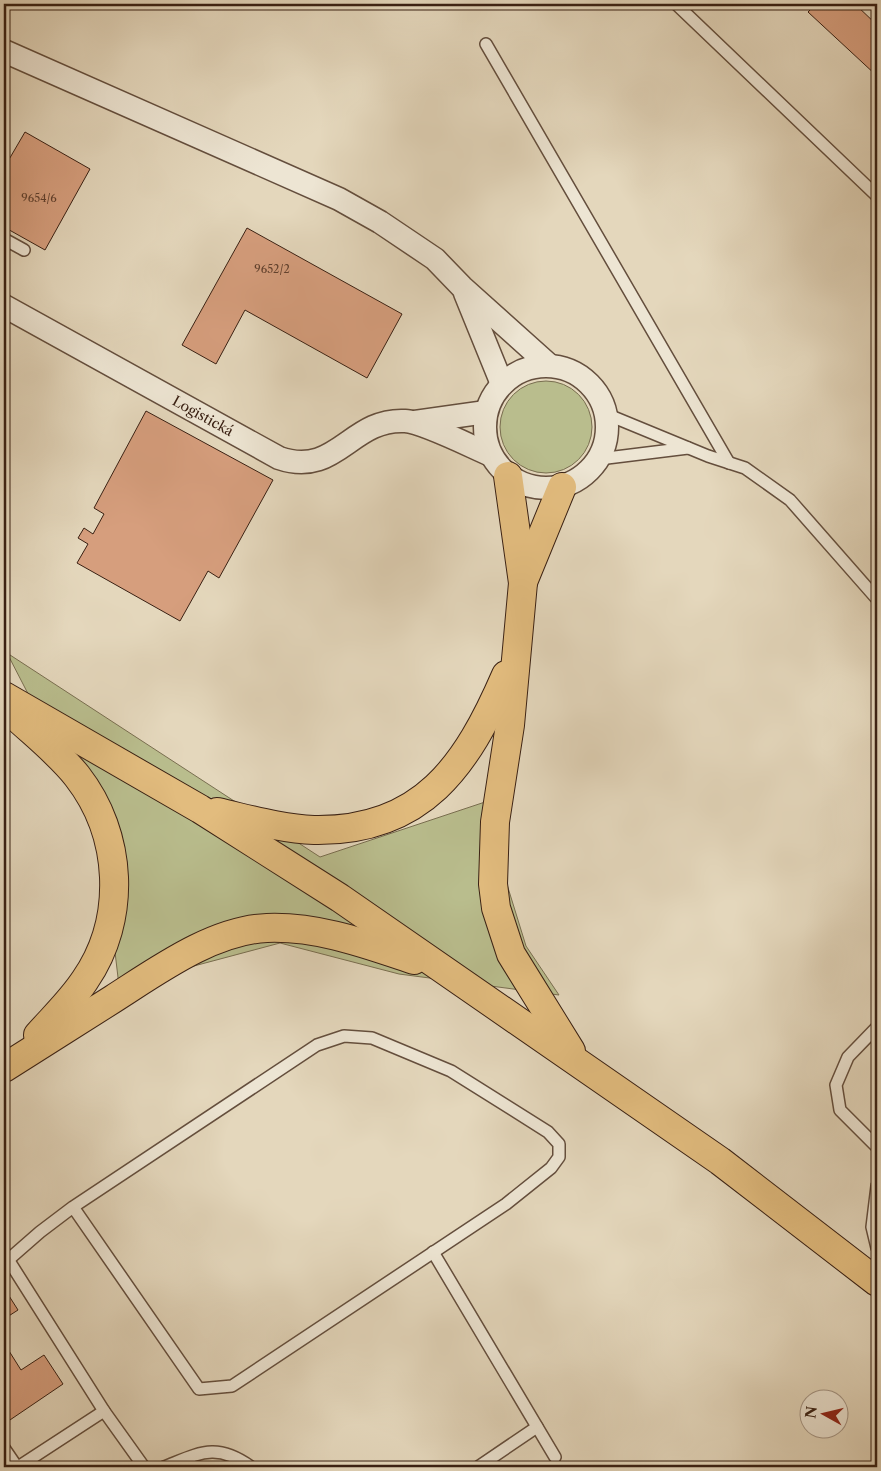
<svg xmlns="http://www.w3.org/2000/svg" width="881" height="1471" font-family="'Libre Caslon Text',serif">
<rect width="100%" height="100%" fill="#e4d7bc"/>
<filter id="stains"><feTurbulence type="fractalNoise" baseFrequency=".004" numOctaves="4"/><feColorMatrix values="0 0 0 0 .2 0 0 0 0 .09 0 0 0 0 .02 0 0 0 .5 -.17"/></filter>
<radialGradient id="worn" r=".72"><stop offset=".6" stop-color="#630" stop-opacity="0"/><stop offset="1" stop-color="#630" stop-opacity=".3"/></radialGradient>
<!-- green -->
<g fill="#b9bd8d" stroke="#796e50">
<circle cx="546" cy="427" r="46"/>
<path d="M7,653L320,857L509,794L505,878L526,946L559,995L399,974L280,943L119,986L105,867L71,777Z"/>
</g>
<!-- building -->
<g fill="#d69e7d" stroke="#392013">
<path d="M816,4H855L877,25V76L808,12Z"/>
<path d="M25,132L90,169L45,250L4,227V168Z"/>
<path d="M247,228L402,314L367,378L245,310L216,364L182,345Z"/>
<path d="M146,411L273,480L219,578L208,571L180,621L77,563L88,544L78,538L84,528L93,534L104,514L94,508Z"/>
<path d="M4,1288L18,1310L4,1319Z"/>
<path d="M4,1343L21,1370L44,1355L63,1384L4,1424Z"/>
</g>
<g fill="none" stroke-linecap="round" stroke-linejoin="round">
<defs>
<g id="lane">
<path d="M676,4L877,196"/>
<path d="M486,44L729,463"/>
<path d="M4,239L24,250"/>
<path d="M606,414L708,456L745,468L790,500L877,599"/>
<path d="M599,459L688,448"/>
<path d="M877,1027L848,1057L836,1085L840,1110L877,1147"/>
<path d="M877,1186L872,1227L877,1248"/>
<path d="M433,1252L555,1457"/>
<path d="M4,1253L104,1411L144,1467"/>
<path d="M8,1260L40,1232L73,1207L317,1045L344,1036L372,1038L451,1071L548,1132L559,1144V1157L551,1168L506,1204L232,1386L199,1389L73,1207"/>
<path d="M4,1448L17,1467"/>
<path d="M18,1467L104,1411"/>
<path d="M164,1467C200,1453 216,1442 251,1467"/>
<path d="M478,1467L537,1427"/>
</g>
<g id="street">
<path d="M4,51L339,199L380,222L435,259L462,287L549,365"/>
<path d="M465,293L502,384"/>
<path d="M4,306L279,458C337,478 350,418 405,421C423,422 472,447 491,455"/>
<circle cx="546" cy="427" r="61"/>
<path d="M415,422L486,412"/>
</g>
<g id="primary">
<path d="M508,476L523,583L510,725L495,822L493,884L496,908L511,954L571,1051"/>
<path d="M523,582L562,487"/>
<path d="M4,696L200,809L340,898L720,1161L877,1282"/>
<path d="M12,713C33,733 59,753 77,776C123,835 127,919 85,980C72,1000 54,1017 38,1035"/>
<path d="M217,812C248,819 282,829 314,830C423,832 467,765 506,675"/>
<path d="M4,1068C40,1045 77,1022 113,999C157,971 213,930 267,928C318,926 366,944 414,960"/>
</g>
</defs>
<!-- lane casing -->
<use href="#lane" stroke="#644e3d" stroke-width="14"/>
<!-- street casing -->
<use href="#street" stroke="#644e3d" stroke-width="25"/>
<!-- primary casing -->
<use href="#primary" stroke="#392013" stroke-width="30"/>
<!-- lane -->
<use href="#lane" stroke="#ede5d3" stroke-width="11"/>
<!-- street -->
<use href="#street" stroke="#ede5d3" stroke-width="22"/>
<!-- primary -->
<use href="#primary" stroke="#e2bc7e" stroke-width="28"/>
</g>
<g text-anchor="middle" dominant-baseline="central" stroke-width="4" stroke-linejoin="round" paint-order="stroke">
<!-- number labels -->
<g font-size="11" fill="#60402e">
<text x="39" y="198">9654/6</text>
<text x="272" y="269">9652/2</text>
</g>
<!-- street labels -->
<g font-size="14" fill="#392013" stroke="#ede5d3">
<text transform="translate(203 416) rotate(29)">Logistická</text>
</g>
</g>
<!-- margin -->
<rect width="881" height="1471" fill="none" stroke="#e4d7bc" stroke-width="20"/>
<rect x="5" y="5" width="871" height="1461" fill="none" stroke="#392013" stroke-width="2.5"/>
<rect x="10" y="10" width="861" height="1451" fill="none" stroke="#392013"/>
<!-- north arrow -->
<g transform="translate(824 1414) rotate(278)"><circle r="24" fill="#ede5d3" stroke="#a59686"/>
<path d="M0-4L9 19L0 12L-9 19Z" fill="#8f2418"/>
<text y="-8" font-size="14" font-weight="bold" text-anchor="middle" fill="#392013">N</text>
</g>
<rect width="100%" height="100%" filter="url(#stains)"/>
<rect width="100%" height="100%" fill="url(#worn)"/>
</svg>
